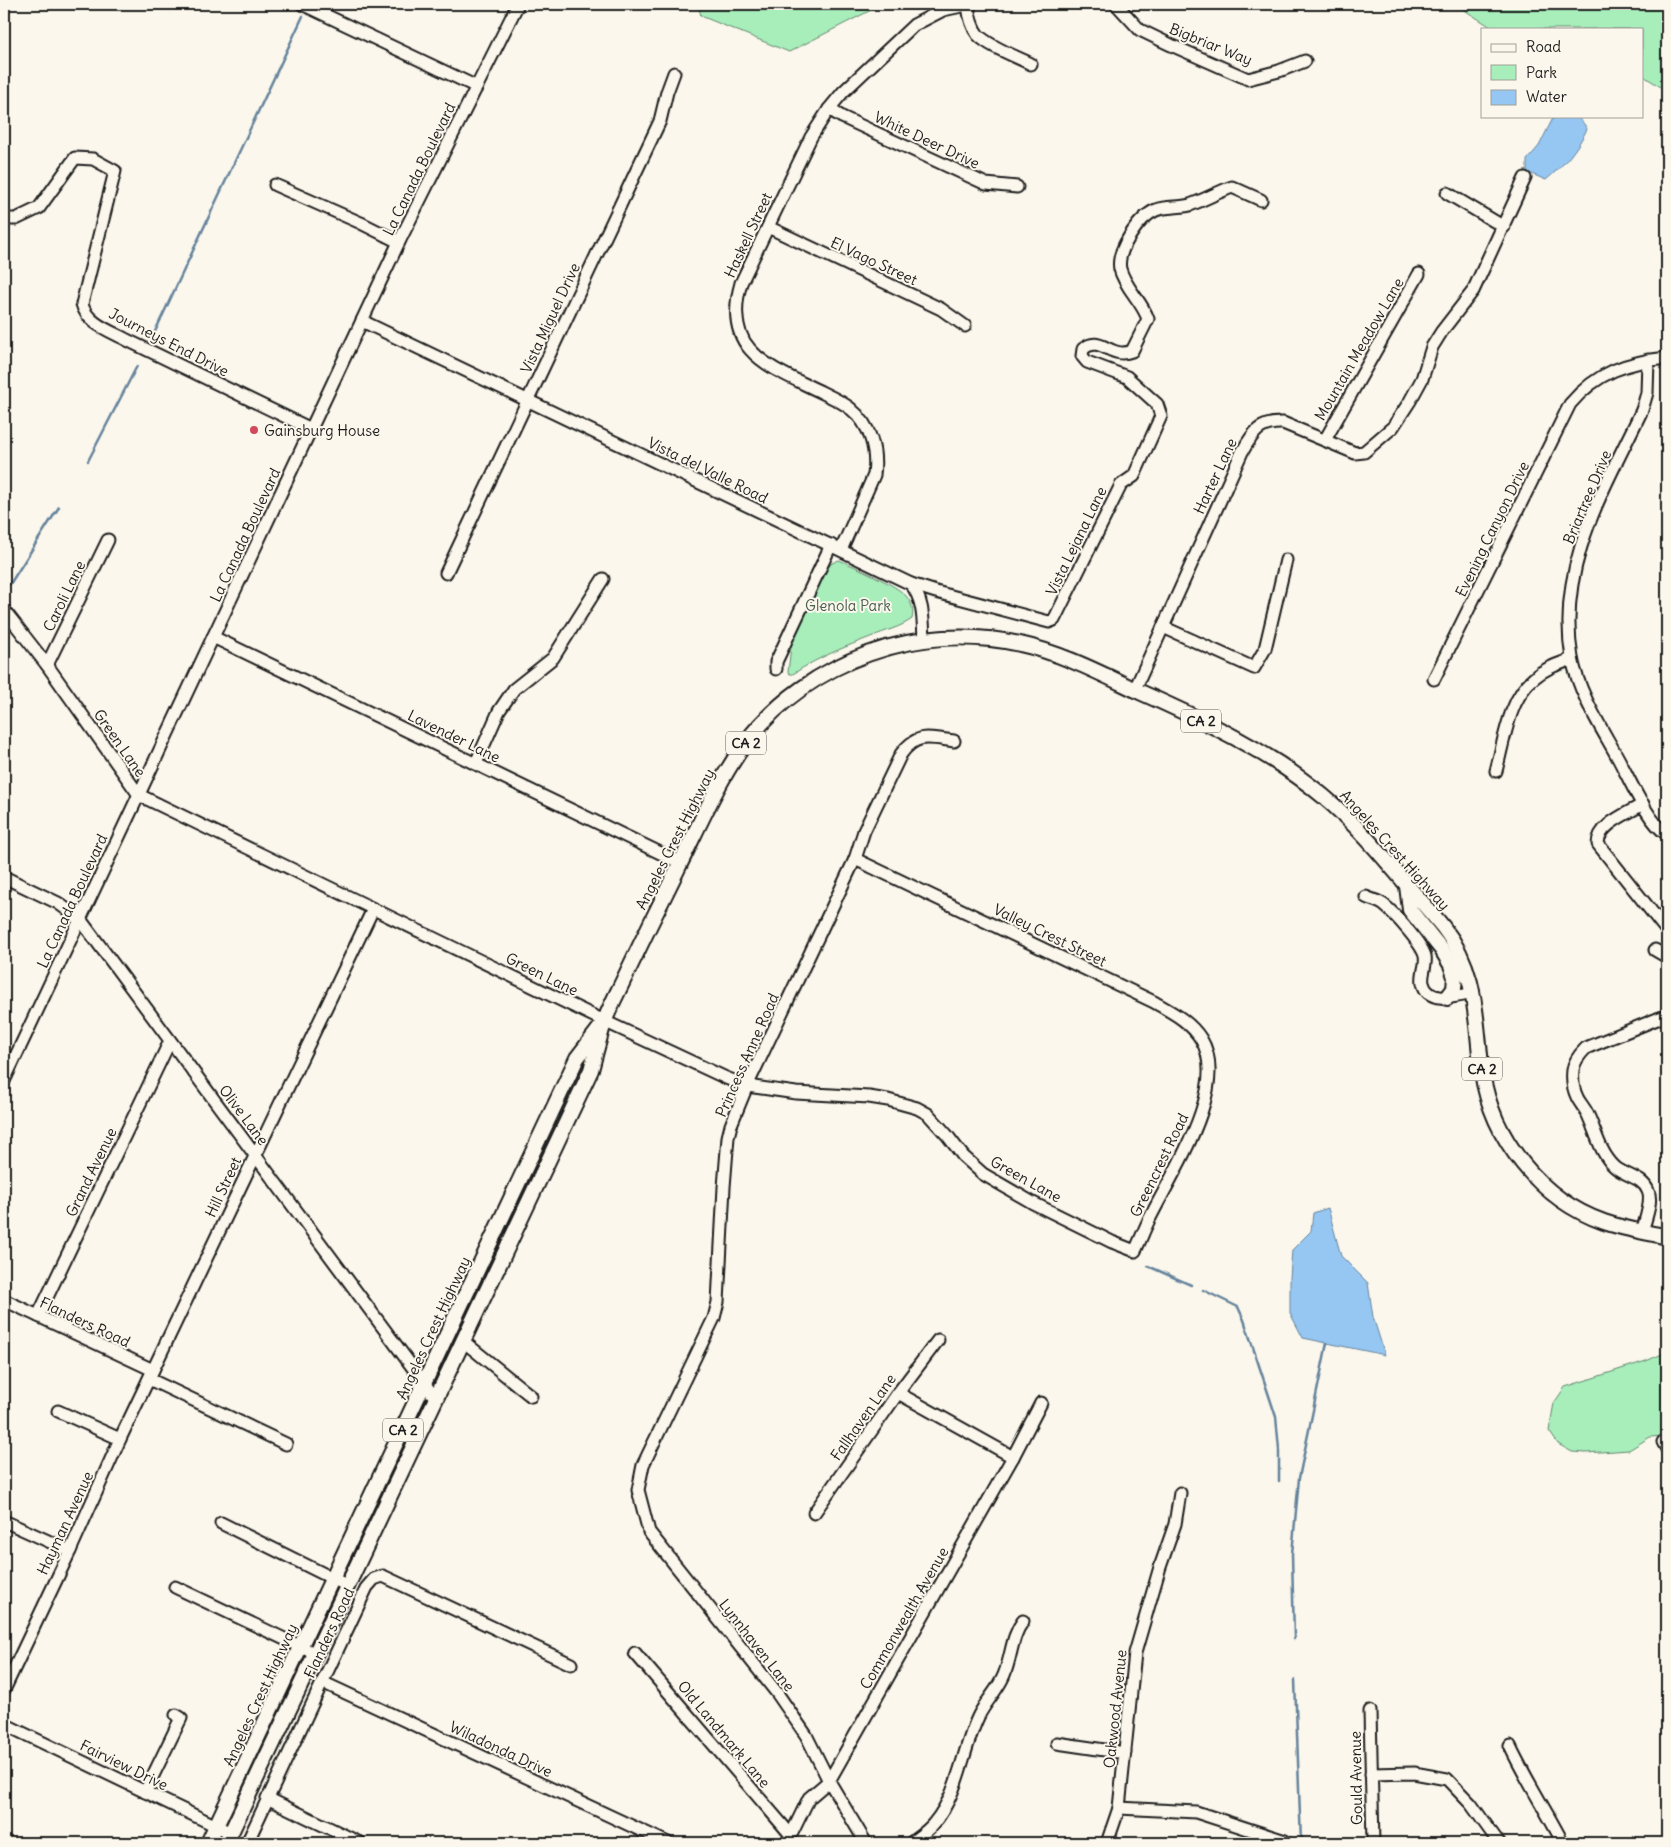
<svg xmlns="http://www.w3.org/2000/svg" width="1671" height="1847" font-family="Delius,sans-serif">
<rect width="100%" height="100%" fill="#fbf7ec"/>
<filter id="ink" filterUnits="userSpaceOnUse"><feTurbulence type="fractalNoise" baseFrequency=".02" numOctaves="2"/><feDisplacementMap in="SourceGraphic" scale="10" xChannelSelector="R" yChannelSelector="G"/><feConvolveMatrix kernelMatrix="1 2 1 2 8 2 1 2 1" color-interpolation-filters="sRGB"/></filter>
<g filter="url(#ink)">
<!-- green -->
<g fill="#a7eebb" stroke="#62856c">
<path d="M698,4H883L789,52L701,16Z"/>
<path d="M1455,4H1667V91L1642,75V29H1494Z"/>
<path d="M839,560C854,566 897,585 906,596C912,603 914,610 912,619C901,627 885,631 873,636C845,647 818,657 793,674H790L788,672L792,638L824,572L832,563Z"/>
<path d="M1667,1352V1439L1665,1436L1650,1437L1629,1450L1586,1453L1572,1452L1558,1444L1549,1431L1554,1403L1565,1387L1646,1361Z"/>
</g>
<!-- water -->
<g fill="#96c7f2" stroke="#65839c">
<path d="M1554,116C1571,116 1578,112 1587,129C1577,150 1564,165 1546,180L1527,172V160L1539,146Z"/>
<path d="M1328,1208L1341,1256L1368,1283L1373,1317L1385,1355L1303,1338L1290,1313V1278L1292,1250L1311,1231L1313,1213Z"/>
</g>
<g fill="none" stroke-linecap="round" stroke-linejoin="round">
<!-- stream -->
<g stroke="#65839c" stroke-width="2.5">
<path d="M152,338L303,16"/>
<path d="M88,461L137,366"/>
<path d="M10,584L59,507"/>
<path d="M1148,1266L1191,1285"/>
<path d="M1203,1290L1238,1307L1244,1320L1276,1417L1279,1449V1481"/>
<path d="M1294,1639L1292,1554L1299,1478L1327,1343"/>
<path d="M1295,1680L1301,1843"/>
</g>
<defs>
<g id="minor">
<path d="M302,4L477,87"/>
<path d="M1116,4L1140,30L1171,45L1248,79L1279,71L1305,61"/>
<path d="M968,5C969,15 971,26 978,35C990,47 1015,56 1031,64"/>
<path d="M829,109L842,117L986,184L1017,187"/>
<path d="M275,185L361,223L399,242"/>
<path d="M1447,193L1504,227"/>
<path d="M4,219H16L39,208L75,158L93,159L115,171L82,304C87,324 111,331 127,340L311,429"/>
<path d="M768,227L941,309L965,326"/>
<path d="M362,321L911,584L936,592L1049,622L1054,620L1057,614L1121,485L1134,476L1161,416L1157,404L1127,377L1087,362L1082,356L1083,349C1101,334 1110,360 1132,351L1148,319C1142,301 1125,288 1120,269C1116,251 1139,217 1156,210C1166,206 1179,208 1190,205C1204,200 1218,192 1232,187L1261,200"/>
<path d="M1648,360L1647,393L1642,410C1604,490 1556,566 1572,658C1579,694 1601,727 1618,758C1629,778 1648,823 1667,834"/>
<path d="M1325,440L1419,274"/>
<path d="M841,550L874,475C877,451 871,425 851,409C843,402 831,397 821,392C770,367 721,352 741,283L811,137L829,109L843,92L914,25L943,10L971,4"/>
<path d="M446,573L660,121L667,92L674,73"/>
<path d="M911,584C924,601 923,620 924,640"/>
<path d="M4,610L47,665L139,795L604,1021L726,1078L747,1086L796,1093L869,1097L888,1100L917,1108L928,1114L947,1135L963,1156L983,1174L1033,1203L1112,1242L1135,1251C1140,1241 1144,1230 1149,1220C1170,1176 1231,1087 1201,1039C1190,1021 1171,1012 1154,1002L855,859"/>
<path d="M1163,627L1254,668L1265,649L1286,560"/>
<path d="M213,637L681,863"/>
<path d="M47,665L108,540"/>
<path d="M776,669V662L831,545"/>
<path d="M1434,679L1570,404C1597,372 1627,362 1667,358"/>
<path d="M1135,689L1242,452C1253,433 1259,422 1283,423L1355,453L1364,452L1393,427L1410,401L1422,379L1432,347L1442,331L1473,291L1525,178"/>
<path d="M476,763L499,711L514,689L553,658L603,579"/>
<path d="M1496,771C1504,741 1509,698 1534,678C1545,668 1559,664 1572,659"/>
<path d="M1643,804C1628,814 1598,824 1598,844L1667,931"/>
<path d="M4,877L58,903L80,919L436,1399"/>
<path d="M1366,897C1372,900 1379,901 1384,905C1394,913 1422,944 1425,956C1427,965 1421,974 1423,983C1428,1005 1458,996 1473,993"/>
<path d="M1655,950L1667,957"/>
<path d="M4,1081L399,242L518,4"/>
<path d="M1642,1232C1645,1220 1653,1201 1648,1191C1643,1177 1625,1176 1615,1167C1599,1152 1596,1131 1587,1113C1584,1107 1579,1102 1577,1097C1573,1089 1572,1079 1573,1070C1574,1061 1580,1054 1586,1048L1667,1015"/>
<path d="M4,1300L153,1370"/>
<path d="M38,1316L170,1041"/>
<path d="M463,1341L531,1396"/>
<path d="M149,1379L286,1444"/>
<path d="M898,1393L1013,1457"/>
<path d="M58,1411L120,1439"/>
<path d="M1663,1442L1667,1449"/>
<path d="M814,1513L898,1393L938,1340"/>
<path d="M4,1521L70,1551"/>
<path d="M221,1523L348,1586"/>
<path d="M175,1587L316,1654"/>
<path d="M635,1653L791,1835"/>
<path d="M322,1682L668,1843"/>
<path d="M4,1690L70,1551L120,1439L373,909"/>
<path d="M1370,1711L1373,1843"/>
<path d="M4,1724L231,1833"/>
<path d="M1057,1743L1125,1753"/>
<path d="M1510,1746C1526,1780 1546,1810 1563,1843"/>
<path d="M1371,1774L1414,1773L1447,1779L1471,1804L1499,1843"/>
<path d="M145,1792L181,1718L176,1715"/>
<path d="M267,1798L360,1843"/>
<path d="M1119,1808L1196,1812L1285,1841"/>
<path d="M247,1843L367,1587L374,1579L383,1576L571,1664"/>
<path d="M787,1843L809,1798L829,1781L1013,1457L1041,1403"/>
<path d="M866,1843L829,1781L806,1735L777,1693L649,1532L638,1490L643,1465L714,1318L718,1302L724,1187L728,1137L731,1125L747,1086L855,859L864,831L901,754C917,732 930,738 954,741"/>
<path d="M911,1843C918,1837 928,1831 934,1823C959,1793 962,1751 978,1717C985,1702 998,1690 1004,1675C1012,1656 1011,1637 1023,1621"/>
<path d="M1107,1843L1119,1808L1135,1653L1160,1567L1175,1524L1180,1493"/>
</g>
<g id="major">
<path d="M1407,886L1410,910L1442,950L1451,965L1455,977L1454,989L1447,998"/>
<path d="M208,1843L577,1058L600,1028"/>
<path d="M226,1843L591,1070C595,1055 599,1039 604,1023C609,1008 617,994 624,979C641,943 659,906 677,870C699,826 717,782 746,742C809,660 919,621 1020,644C1062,653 1102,674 1140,692C1203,720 1269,751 1323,796C1353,821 1380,853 1406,884C1418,898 1431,912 1443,927C1478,971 1475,1019 1482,1072C1492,1139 1541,1200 1604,1222C1624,1229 1646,1232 1667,1237"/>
</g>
</defs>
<!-- minor casing -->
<use href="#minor" stroke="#1c1c1c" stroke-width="15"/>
<!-- major casing -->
<use href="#major" stroke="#1c1c1c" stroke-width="18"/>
<!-- minor -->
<use href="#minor" stroke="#fbf7ec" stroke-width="11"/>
<!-- major -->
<use href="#major" stroke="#fbf7ec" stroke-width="14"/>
</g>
</g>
<!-- markers -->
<circle fill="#d1495b" stroke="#fbf7ec" stroke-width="2" cx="254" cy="430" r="5"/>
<g text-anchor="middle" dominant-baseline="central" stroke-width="4" stroke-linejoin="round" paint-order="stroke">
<!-- shield labels -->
<g fill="#fbf7ec" stroke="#5f5e5a" stroke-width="1">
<rect x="1181" y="709.5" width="40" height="23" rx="4"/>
<rect x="726" y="731.5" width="40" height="23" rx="4"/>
<rect x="1462" y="1057.5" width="40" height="23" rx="4"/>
<rect x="383" y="1418.5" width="40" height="23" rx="4"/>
</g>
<g font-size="14" font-weight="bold" fill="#1c1c1c">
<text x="1201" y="721">CA 2</text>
<text x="746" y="743">CA 2</text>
<text x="1482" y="1069">CA 2</text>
<text x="403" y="1430">CA 2</text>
</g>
<!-- street labels -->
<g font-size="15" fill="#1c1c1c" stroke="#fbf7ec">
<text transform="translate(1211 44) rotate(22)">Bigbriar Way</text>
<text transform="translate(927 140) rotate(25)">White Deer Drive</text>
<text transform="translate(419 169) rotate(-64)">La Canada Boulevard</text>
<text transform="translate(748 235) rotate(-65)">Haskell Street</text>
<text transform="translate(874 261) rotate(25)">El Vago Street</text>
<text transform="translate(550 318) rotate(-65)">Vista Miguel Drive</text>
<text transform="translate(169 342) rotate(27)">Journeys End Drive</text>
<text transform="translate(1359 349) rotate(-60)">Mountain Meadow Lane</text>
<text transform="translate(708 470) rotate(26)">Vista del Valle Road</text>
<text transform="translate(1215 476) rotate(-65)">Harter Lane</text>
<text transform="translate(1587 497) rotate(-67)">Briartree Drive</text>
<text transform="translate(1492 529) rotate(-64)">Evening Canyon Drive</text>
<text transform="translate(245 535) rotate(-65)">La Canada Boulevard</text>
<text transform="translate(1076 541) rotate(-64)">Vista Lejana Lane</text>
<text transform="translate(64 596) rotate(-64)">Caroli Lane</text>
<text transform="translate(454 736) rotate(26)">Lavender Lane</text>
<text transform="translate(120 743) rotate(55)">Green Lane</text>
<text transform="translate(675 839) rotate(-63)">Angeles Crest Highway</text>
<text transform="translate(1395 850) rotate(48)">Angeles Crest Highway</text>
<text transform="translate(72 901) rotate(-65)">La Canada Boulevard</text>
<text transform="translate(1050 935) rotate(26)">Valley Crest Street</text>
<text transform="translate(542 974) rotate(26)">Green Lane</text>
<text transform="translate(747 1055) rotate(-66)">Princess Anne Road</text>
<text transform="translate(244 1115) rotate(53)">Olive Lane</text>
<text transform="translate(1159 1165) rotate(-64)">Greencrest Road</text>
<text transform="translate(91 1172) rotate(-64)">Grand Avenue</text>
<text transform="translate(1026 1179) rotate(29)">Green Lane</text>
<text transform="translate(223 1187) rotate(-65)">Hill Street</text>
<text transform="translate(85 1322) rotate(25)">Flanders Road</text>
<text transform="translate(433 1328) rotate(-65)">Angeles Crest Highway</text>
<text transform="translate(863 1417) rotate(-55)">Fallhaven Lane</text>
<text transform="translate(65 1523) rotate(-65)">Hayman Avenue</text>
<text transform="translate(904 1618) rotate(-60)">Commonwealth Avenue</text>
<text transform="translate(329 1633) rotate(-65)">Flanders Road</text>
<text transform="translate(757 1645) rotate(52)">Lynnhaven Lane</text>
<text transform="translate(260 1695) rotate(-65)">Angeles Crest Highway</text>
<text transform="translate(1115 1709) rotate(-84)">Oakwood Avenue</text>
<text transform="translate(724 1734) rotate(50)">Old Landmark Lane</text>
<text transform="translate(501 1749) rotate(25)">Wiladonda Drive</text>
<text transform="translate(124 1765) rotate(26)">Fairview Drive</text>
<text transform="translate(1356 1778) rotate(-91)">Gould Avenue</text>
</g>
<!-- poi labels -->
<g font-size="15" fill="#1c1c1c" stroke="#fbf7ec" text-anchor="start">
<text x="264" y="430">Gainsburg House</text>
</g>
<!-- park labels -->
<g font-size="15" fill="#465b4c" stroke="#fbf7ec">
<text x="848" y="605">Glenola Park</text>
</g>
</g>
<!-- margin -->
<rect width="1671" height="1847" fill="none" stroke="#fbf7ec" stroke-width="20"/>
<rect x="10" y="10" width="1651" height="1827" fill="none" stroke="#1c1c1c" stroke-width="2" filter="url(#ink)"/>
<!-- legend -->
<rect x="1481" y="28" width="162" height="90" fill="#fbf7ec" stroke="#a29f99"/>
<rect x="1491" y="44" width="25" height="8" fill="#fbf7ec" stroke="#a29f99"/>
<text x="1526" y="52" font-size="15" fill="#1c1c1c">Road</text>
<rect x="1491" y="65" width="25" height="15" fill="#a7eebb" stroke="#a29f99"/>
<text x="1526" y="78" font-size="15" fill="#1c1c1c">Park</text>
<rect x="1491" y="90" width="25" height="15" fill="#96c7f2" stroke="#a29f99"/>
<text x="1526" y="102" font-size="15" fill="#1c1c1c">Water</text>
</svg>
